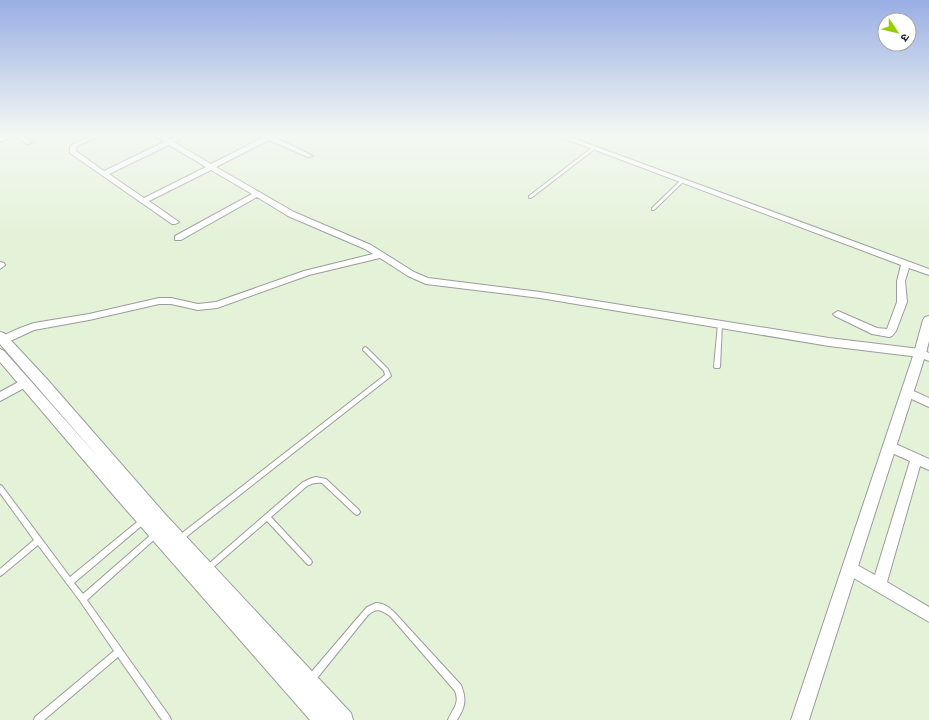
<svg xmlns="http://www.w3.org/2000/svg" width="929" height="720" font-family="Jost,'Noto Sans Devanagari',sans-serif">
<rect width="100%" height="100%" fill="#e6f0e5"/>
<!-- military -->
<rect fill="#e4f2d8" x="0" y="136" width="929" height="584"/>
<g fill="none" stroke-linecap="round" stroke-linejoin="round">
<defs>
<g id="service">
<path d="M593,147L596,148L531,198H529V196Z"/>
<path d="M681,180L684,181L654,210H652V208Z"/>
<path d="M720,322L722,324L720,367L719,368H715L714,367L718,324Z"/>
<path d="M365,347L367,348L388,369L391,376L390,377L181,541L179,542L177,541L176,539L177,537L385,375L384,371L363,350V349Z"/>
<path d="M316,477L326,479L359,510L360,512L359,514L357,515L355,514L322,483C317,482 312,483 307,486L271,517L311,560L312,562L311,564L309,565L307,564L267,521L209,571L207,572L205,571L204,569L205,567L303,482L312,478Z"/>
<path d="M0,485L2,486L70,577L142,518L144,517L146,518L147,520L146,522L74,583L83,594L153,533L155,532L157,533L158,535L157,537L87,600L170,717L171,720H162L118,657L44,720H34L35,717L114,651L80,601L38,545L2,575L0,576V569L34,540L0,493Z"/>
<path d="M376,603C383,603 389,607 394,612L461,685C467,700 465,707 457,720H448C453,708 460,704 455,691L390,616C381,610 377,607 368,615L314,682L311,683L308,682L307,679L308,676L360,615L367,607Z"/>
</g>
<g id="minor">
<path d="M16,136H23L32,143L27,144Z"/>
<path d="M91,136H100L77,146L76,151L104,171L164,142L156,136H164L170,139L177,136H185L174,142L211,164L264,137L263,136H272L313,156L308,157L269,140L216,167L294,212L371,245L414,272L428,278L540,292L829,338L920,349L929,353V361L919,357L829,346L540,298L426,284L408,276L380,258L309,275L217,308L198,310L171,304H159L89,320L34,330L6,343H0V337L20,328L34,323L89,314L159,298H171L198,304L216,302L304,271L373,254L365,249L288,216L257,197L181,240H175V236L252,194L211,170L149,201L179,222L175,224H172L70,153V147L73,144ZM169,145L206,167L144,198L109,174Z"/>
<path d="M558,136H567L929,269V275L909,268L905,281L907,302L896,331L892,336L889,337L872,334L835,316L833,314L838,311L877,328L887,329L897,302V281L901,265Z"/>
<path d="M0,262L4,263L5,265L0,269Z"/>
<path d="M24,379L28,380L29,383L28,386L0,401V392Z"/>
<path d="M907,388L929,398V407L903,395L902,392L903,389Z"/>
<path d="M889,441L929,459V470L920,466L887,582L929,607V622L845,573L843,568L845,563L850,561L875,575L910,461L885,450L883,446L885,442Z"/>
</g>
<g id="tertiary">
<path d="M2,136H13L0,142V137Z"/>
<path d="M929,316V341L926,353L809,720H791L914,353L923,320L925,317Z"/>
<path d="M0,332L4,333L46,378L165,514L351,713L353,720H310L115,497L0,362V349L4,351L99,458L0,344Z"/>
</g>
</defs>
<!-- service casing -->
<use href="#service" stroke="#9c9c9c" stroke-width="2"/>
<!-- minor casing -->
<use href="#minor" stroke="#9c9c9c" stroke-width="2"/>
<!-- tertiary casing -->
<use href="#tertiary" stroke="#9c9c9c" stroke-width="2"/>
<!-- service -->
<use href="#service" fill="#fff" fill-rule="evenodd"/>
<!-- minor -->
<use href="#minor" fill="#fff" fill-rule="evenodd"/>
<!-- tertiary -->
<use href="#tertiary" fill="#fff" fill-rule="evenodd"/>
</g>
<!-- sky -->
<linearGradient id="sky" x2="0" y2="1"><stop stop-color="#99aee4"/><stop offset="0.57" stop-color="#f4f8f3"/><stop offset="1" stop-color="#f4f8f3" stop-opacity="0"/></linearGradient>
<rect width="929" height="237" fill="url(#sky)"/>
<!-- north arrow -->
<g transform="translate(897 32) rotate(125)"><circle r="19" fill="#ffffff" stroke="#a5a5a5"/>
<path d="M0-3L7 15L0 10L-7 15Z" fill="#94ce00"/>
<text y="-6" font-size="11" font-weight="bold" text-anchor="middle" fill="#1f1f1f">उ</text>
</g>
</svg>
